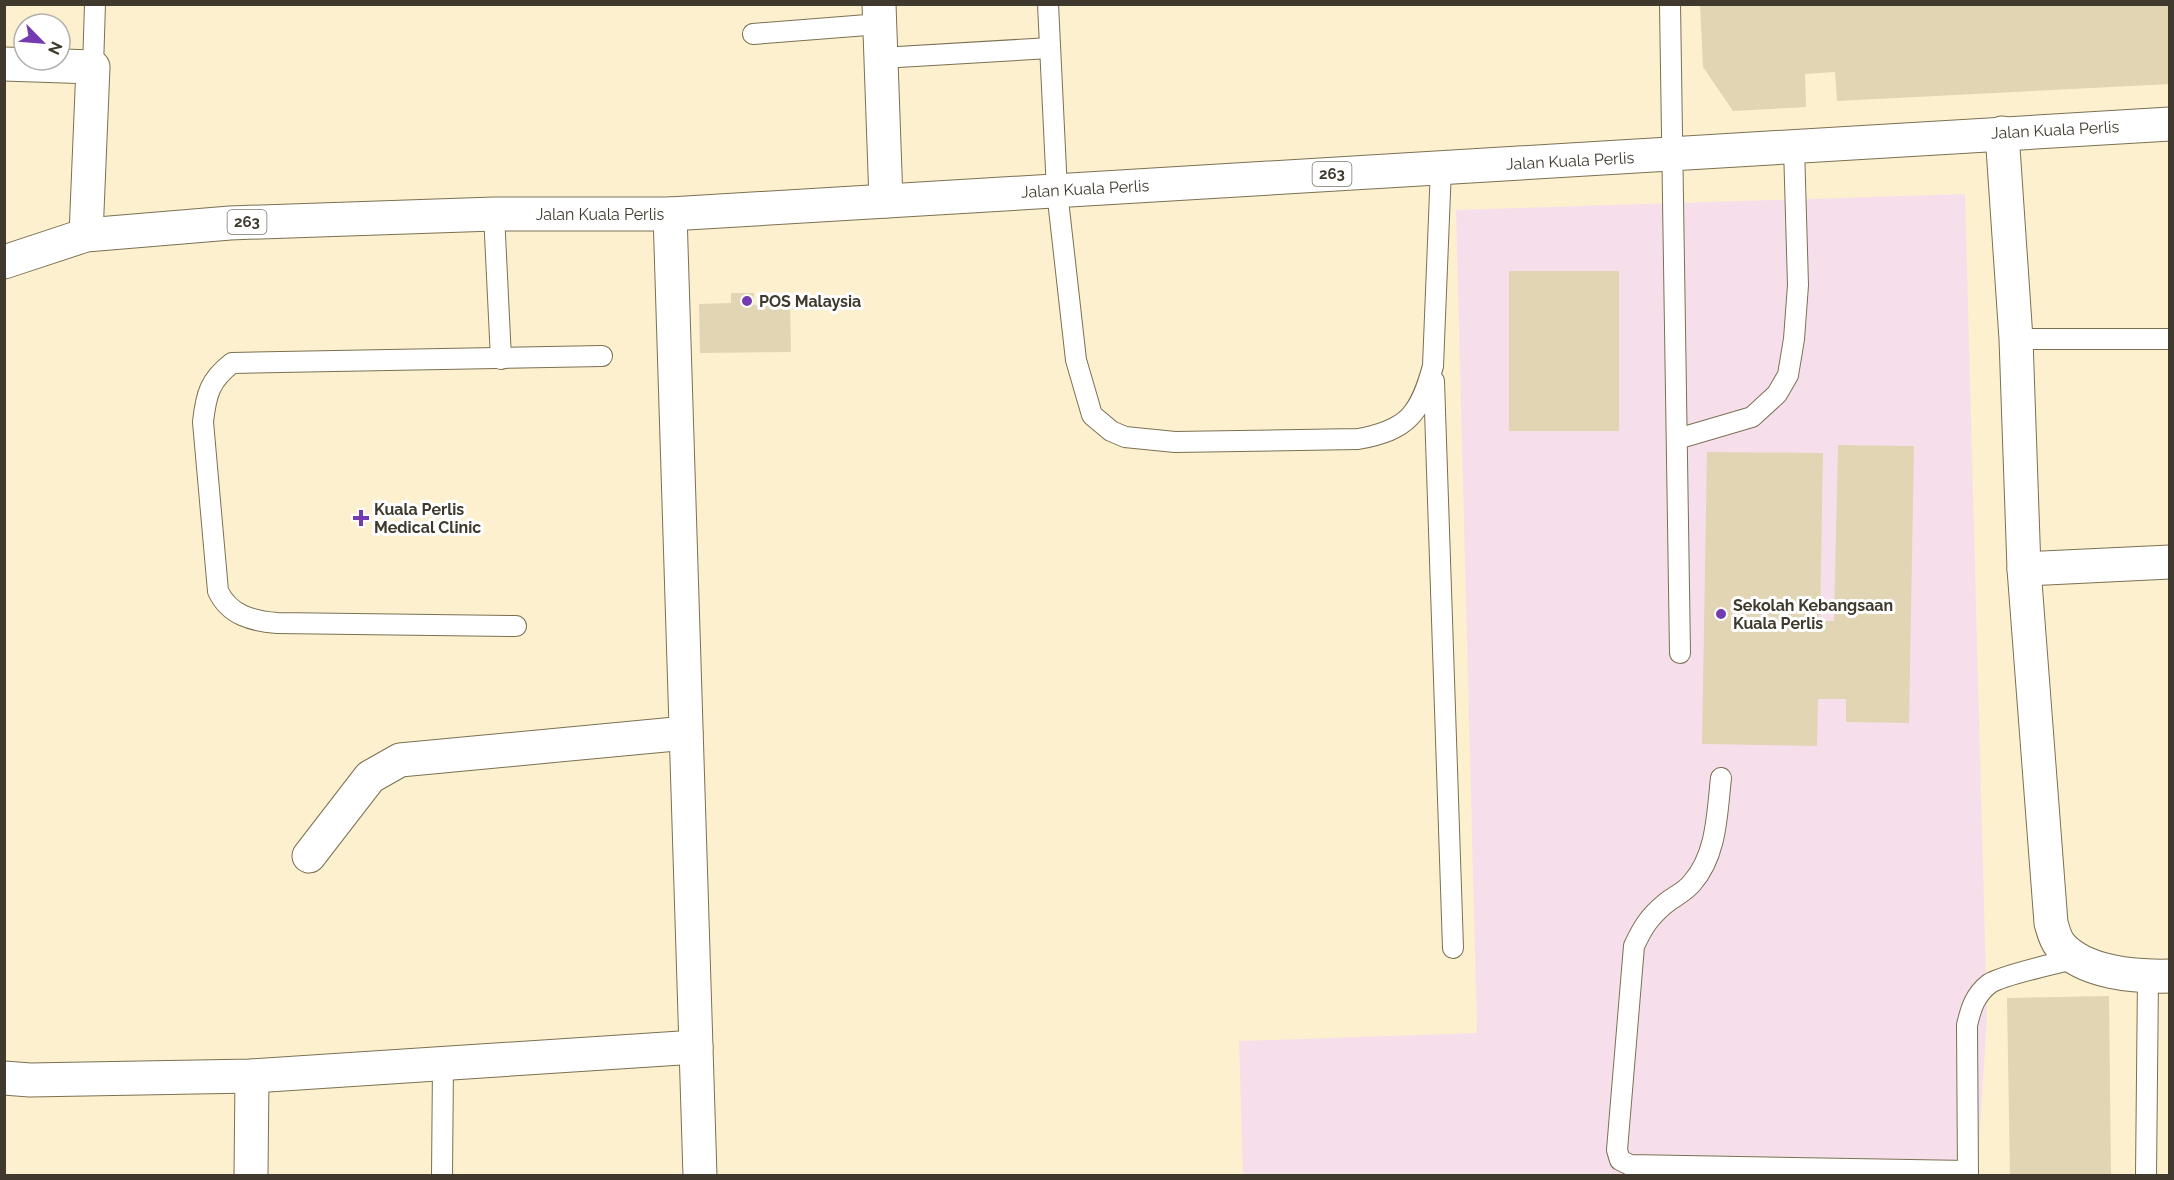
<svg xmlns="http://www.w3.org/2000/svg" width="2174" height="1180" font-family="Raleway,sans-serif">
<rect width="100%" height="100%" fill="#fcf0cf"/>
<!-- education -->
<path fill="#f6dfeb" d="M1965,194L1987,1017L1977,1175H1243L1239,1041L1477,1033L1456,210Z"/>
<!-- building -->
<g fill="#e1d5b4">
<path d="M1700,4H2170V84L1837,101L1835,72L1805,74L1806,107L1733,111L1703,67Z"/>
<rect x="1509" y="271" width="110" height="160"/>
<path d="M731,293H754V305L790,304L791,352L700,353L699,304L731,303Z"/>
<path d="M1838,445L1914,446L1909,723L1846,722V699H1818L1817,746L1702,744L1707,452L1823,453L1820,621H1834Z"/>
<path d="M2109,996L2111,1176H2010L2007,998Z"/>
</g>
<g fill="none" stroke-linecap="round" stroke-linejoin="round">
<defs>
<g id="lane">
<path d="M1048,4L1057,191L1076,360L1092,415L1111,431L1125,437L1175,442L1358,439C1408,430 1420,414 1433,366L1441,168"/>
<path d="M1670,4L1680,653"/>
<path d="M753,34L880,24"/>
<path d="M881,58L1050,48"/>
<path d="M93,67L95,4"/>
<path d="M494,214L501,359"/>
<path d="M2016,339H2170"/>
<path d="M1434,381L1453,948"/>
<path d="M1677,439L1752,417L1777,394L1788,375L1794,339L1798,285L1794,147"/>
<path d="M516,626L277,623C252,621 229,615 218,591L203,422C206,394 210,380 232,363L602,356"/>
<path d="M1721,778C1717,813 1717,855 1692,883C1686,891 1675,896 1666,903C1649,917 1643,927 1634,946L1617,1150L1620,1160L1630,1165L1968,1171"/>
<path d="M442,1176L443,1064"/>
<path d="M1968,1176L1967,1025C1971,1008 1975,995 1989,984C2000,976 2057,963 2074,959"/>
<path d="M2146,1176L2148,977"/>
</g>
<g id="street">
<path d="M879,4L886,201"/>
<path d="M4,64L93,67L86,235"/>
<path d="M2002,133L2016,339L2024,569L2051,923C2053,930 2055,939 2060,945C2083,973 2136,977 2170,976"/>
<path d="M670,214L700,1176"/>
<path d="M2024,569L2170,562"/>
<path d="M309,856L370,777L400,760L686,733"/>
<path d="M4,1078L30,1080L252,1076L696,1047"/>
<path d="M251,1176L252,1076"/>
</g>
<path id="primary" d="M4,262L86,235L230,223L494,214H670L2170,124"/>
</defs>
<!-- lane casing -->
<use href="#lane" stroke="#7b7052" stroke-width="22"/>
<!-- street casing -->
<use href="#street" stroke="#7b7052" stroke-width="35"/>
<!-- primary casing -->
<use href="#primary" stroke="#7b7052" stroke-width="35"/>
<!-- lane -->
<use href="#lane" stroke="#fff" stroke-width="20"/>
<!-- street -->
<use href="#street" stroke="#fff" stroke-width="33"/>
<!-- primary -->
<use href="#primary" stroke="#fff" stroke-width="33"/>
</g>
<!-- markers -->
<g fill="#743aaf" stroke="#fff" stroke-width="2">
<circle cx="747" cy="301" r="6"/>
<path d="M358 509h6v6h6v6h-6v6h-6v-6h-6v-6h6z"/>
<circle cx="1721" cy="614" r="6"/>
</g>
<g text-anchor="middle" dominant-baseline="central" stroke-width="6" stroke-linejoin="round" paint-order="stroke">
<!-- shield labels -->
<g fill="#fff" stroke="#79756c" stroke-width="1.5">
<rect x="1312.5" y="162" width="39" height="24" rx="4.5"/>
<rect x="227.5" y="210" width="39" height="24" rx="4.5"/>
</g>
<g font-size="15" font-weight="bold" fill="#3f3a2d">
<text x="1332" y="174">263</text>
<text x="247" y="222">263</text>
</g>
<!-- street labels -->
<g font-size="16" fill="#3f3a2d" stroke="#fff">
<text transform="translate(2055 130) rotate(-3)">Jalan Kuala Perlis</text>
<text transform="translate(1570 161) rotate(-3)">Jalan Kuala Perlis</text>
<text transform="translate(1085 189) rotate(-3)">Jalan Kuala Perlis</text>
<text x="600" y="214">Jalan Kuala Perlis</text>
</g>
<!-- poi labels -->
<g font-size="16" font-weight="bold" fill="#3f3a2d" stroke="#fff" text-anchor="start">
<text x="759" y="301">POS Malaysia</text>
<text x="374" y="509">Kuala Perlis<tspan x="374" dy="18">Medical Clinic</tspan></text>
<text x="1733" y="605">Sekolah Kebangsaan<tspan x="1733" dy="18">Kuala Perlis</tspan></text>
</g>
</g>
<!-- border -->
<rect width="2174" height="1180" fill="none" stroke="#3f3a2d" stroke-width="12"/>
<!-- north arrow -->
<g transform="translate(42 42) rotate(115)"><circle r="28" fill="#ffffff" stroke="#b2b0ab" stroke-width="1.5"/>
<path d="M0-4.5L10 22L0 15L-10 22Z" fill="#743aaf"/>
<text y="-9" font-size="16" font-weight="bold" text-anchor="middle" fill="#3f3a2d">N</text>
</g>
</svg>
